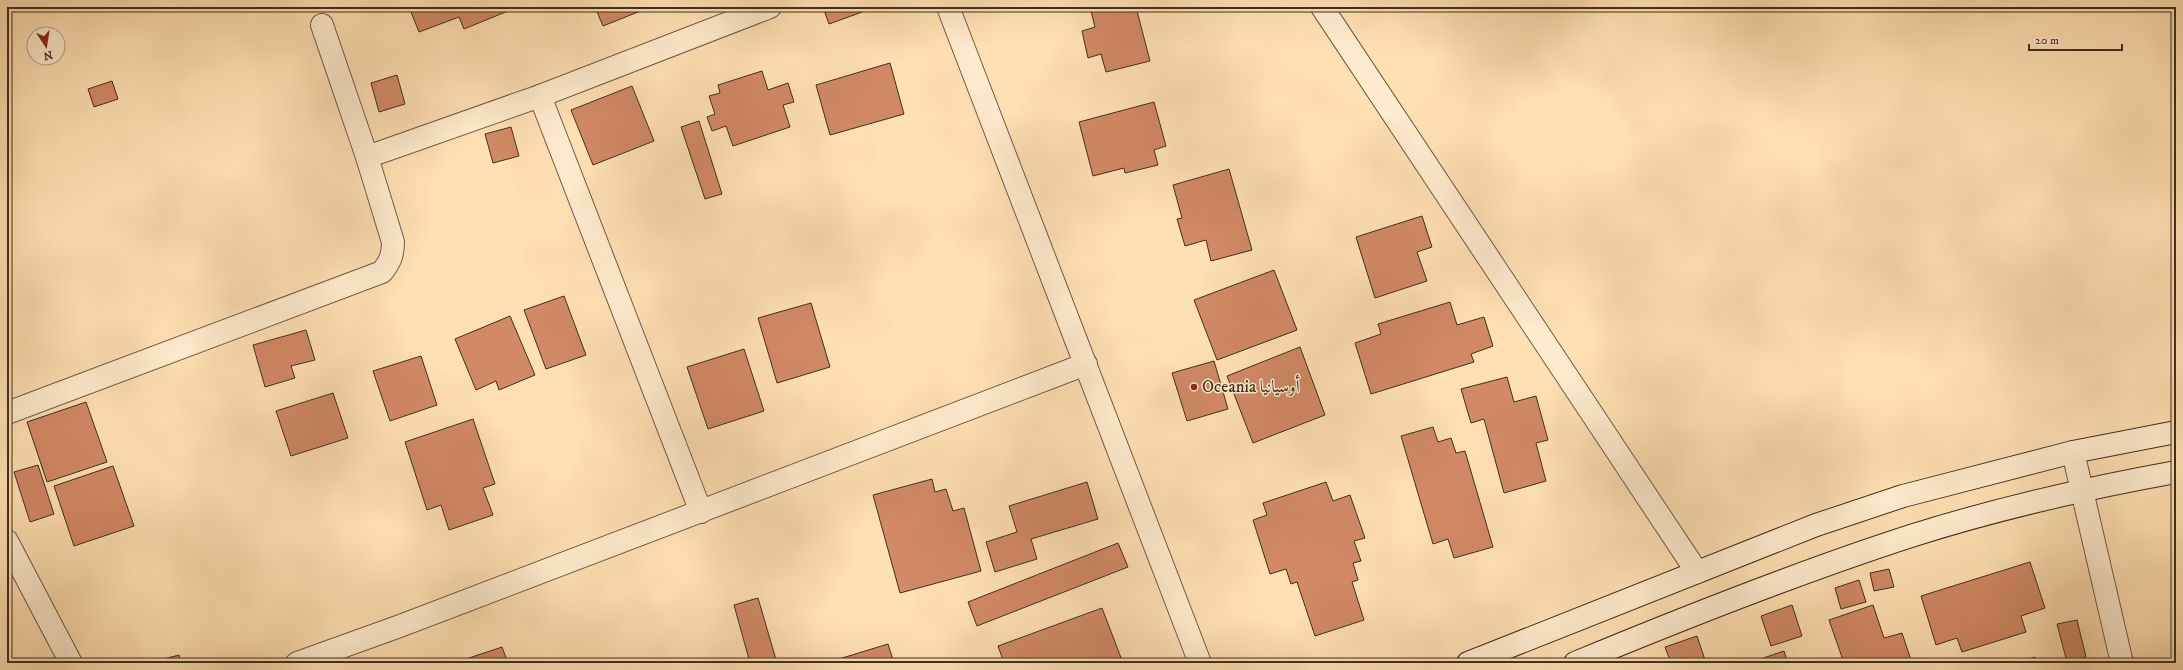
<svg xmlns="http://www.w3.org/2000/svg" width="2183" height="670" font-family="'IM FELL DW Pica',Amiri,serif">
<rect width="100%" height="100%" fill="#ffe0b3"/>
<filter id="stains"><feTurbulence type="fractalNoise" baseFrequency=".005" numOctaves="4"/><feColorMatrix values="0 0 0 0 .2 0 0 0 0 .09 0 0 0 0 .02 0 0 0 .5 -.17"/></filter>
<radialGradient id="worn" r=".72"><stop offset=".6" stop-color="#630" stop-opacity="0"/><stop offset="1" stop-color="#630" stop-opacity=".3"/></radialGradient>
<!-- building -->
<g fill="#d18966" stroke="#3f2f1d">
<path d="M409,7H507L508,11L464,29L459,17L419,32Z"/>
<path d="M595,7H647L648,8L603,26Z"/>
<path d="M823,7H876L829,24Z"/>
<path d="M1090,7H1136L1150,61L1106,72L1101,54L1088,58L1082,31L1095,27Z"/>
<path d="M890,63L904,114L830,135L816,85Z"/>
<path d="M762,71L768,90L788,83L794,102L783,105L790,127L733,146L726,126L712,131L707,117L715,114L709,96L720,93L718,85Z"/>
<path d="M397,75L405,104L379,112L371,83Z"/>
<path d="M112,81L118,99L94,107L88,89Z"/>
<path d="M632,86L654,141L593,165L571,110Z"/>
<path d="M1154,102L1166,146L1154,150L1158,165L1125,173L1124,168L1093,176L1079,122Z"/>
<path d="M699,121L722,194L705,199L681,127Z"/>
<path d="M511,127L519,156L493,163L485,134Z"/>
<path d="M1229,169L1252,250L1211,261L1206,240L1185,246L1177,219L1182,218L1173,185Z"/>
<path d="M1422,216L1432,247L1417,252L1427,281L1375,298L1356,237Z"/>
<path d="M1274,270L1297,330L1217,360L1194,300Z"/>
<path d="M564,296L586,355L546,369L524,310Z"/>
<path d="M1450,302L1457,325L1484,317L1493,346L1471,354L1474,362L1371,394L1355,343L1381,334L1378,324Z"/>
<path d="M811,303L830,367L777,383L758,318Z"/>
<path d="M510,316L535,375L499,390L496,381L476,390L455,339Z"/>
<path d="M306,330L315,360L291,366L295,378L265,387L253,345Z"/>
<path d="M1300,347L1325,415L1253,443L1227,376Z"/>
<path d="M744,349L764,411L708,429L687,367Z"/>
<path d="M421,356L437,405L390,421L373,371Z"/>
<path d="M1214,361L1228,409L1187,421L1172,373Z"/>
<path d="M1507,377L1514,402L1536,396L1548,440L1536,443L1546,481L1504,493L1484,419L1471,423L1461,389Z"/>
<path d="M333,393L348,438L291,456L276,411Z"/>
<path d="M86,402L107,462L47,482L27,422Z"/>
<path d="M473,419L495,484L483,488L493,515L449,530L441,505L427,510L405,442Z"/>
<path d="M1433,427L1438,442L1451,438L1456,453L1465,451L1493,547L1454,558L1448,539L1433,544L1401,436Z"/>
<path d="M38,465L54,514L30,522L14,472Z"/>
<path d="M113,466L134,526L74,546L54,486Z"/>
<path d="M932,479L935,492L946,489L953,511L964,508L981,571L900,593L873,495Z"/>
<path d="M1087,482L1098,519L1031,539L1037,559L995,572L986,542L1017,532L1009,506Z"/>
<path d="M1326,482L1333,501L1350,495L1365,538L1354,541L1361,561L1353,563L1358,580L1352,582L1364,620L1315,636L1297,582L1291,584L1286,569L1270,574L1253,520L1267,515L1263,503Z"/>
<path d="M1118,543L1128,567L977,626L968,602Z"/>
<path d="M2030,562L2045,608L2021,616L2026,632L1962,652L1957,638L1936,645L1921,596Z"/>
<path d="M1889,569L1894,587L1874,591L1870,573Z"/>
<path d="M1859,580L1866,602L1841,609L1835,588Z"/>
<path d="M758,598L777,663H750L734,605Z"/>
<path d="M1792,605L1802,636L1771,646L1761,616Z"/>
<path d="M1873,605L1884,638L1902,633L1912,663H1844L1829,620Z"/>
<path d="M1102,608L1123,663H1004L998,646Z"/>
<path d="M2077,620L2086,657L2067,662L2057,624Z"/>
<path d="M1697,636L1706,663H1671L1665,647Z"/>
<path d="M888,644L894,663H841L839,659Z"/>
<path d="M502,647L508,663H454Z"/>
<path d="M1784,651L1788,663H1749Z"/>
<path d="M179,655L181,663H149Z"/>
<path d="M2035,657L2037,663H2017Z"/>
</g>
<g fill="none" stroke-linecap="round" stroke-linejoin="round">
<defs>
<g id="minor">
<path d="M948,7L1200,663"/>
<path d="M1322,7L1697,572"/>
<path d="M540,96L701,512"/>
<path d="M367,157L540,96L770,7"/>
<path d="M7,413L382,272C390,262 393,255 393,242L367,157L322,25"/>
<path d="M2073,452L2122,663"/>
<path d="M7,541L71,663"/>
<path d="M297,663L400,626L1086,364"/>
</g>
<g id="secondary">
<path d="M1468,663L1816,525L1903,496L2073,452L2176,432"/>
<path d="M1575,663C1686,617 1799,572 1914,535C2000,508 2087,488 2176,472"/>
</g>
</defs>
<!-- minor casing -->
<use href="#minor" stroke="#6f5b42" stroke-width="24"/>
<!-- secondary casing -->
<use href="#secondary" stroke="#3f2f1d" stroke-width="24"/>
<!-- minor -->
<use href="#minor" stroke="#ffebce" stroke-width="22"/>
<!-- secondary -->
<use href="#secondary" stroke="#ffebce" stroke-width="22"/>
</g>
<!-- markers -->
<circle fill="#8f2418" stroke="#ffebce" stroke-width="1.5" cx="1194" cy="387" r="4"/>
<g text-anchor="middle" dominant-baseline="central" stroke-width="3" stroke-linejoin="round" paint-order="stroke">
<!-- poi labels -->
<g font-size="17" fill="#3f2f1d" stroke="#ffebce" text-anchor="start">
<text x="1202" y="387">Oceania أوسيانيا</text>
</g>
</g>
<!-- margin -->
<rect width="2183" height="670" fill="none" stroke="#ffe0b3" stroke-width="24"/>
<rect x="8" y="8" width="2167" height="654" fill="none" stroke="#3f2f1d" stroke-width="2"/>
<rect x="12" y="12" width="2159" height="646" fill="none" stroke="#3f2f1d"/>
<!-- north arrow -->
<g transform="translate(46 46) rotate(168)"><circle r="19" fill="#ffebce" stroke="#b2a087"/>
<path d="M0-3L7 15L0 10L-7 15Z" fill="#8f2418"/>
<text y="-6" font-size="11" font-weight="bold" text-anchor="middle" fill="#3f2f1d">N</text>
</g>
<!-- scale -->
<path d="M2029 44v6h93v-6" fill="none" stroke="#3f2f1d" stroke-width="2"/>
<text x="2035" y="44" font-size="12" fill="#3f2f1d" stroke="#ffebce" stroke-width="3" paint-order="stroke">20 m</text>
<rect width="100%" height="100%" filter="url(#stains)"/>
<rect width="100%" height="100%" fill="url(#worn)"/>
</svg>
